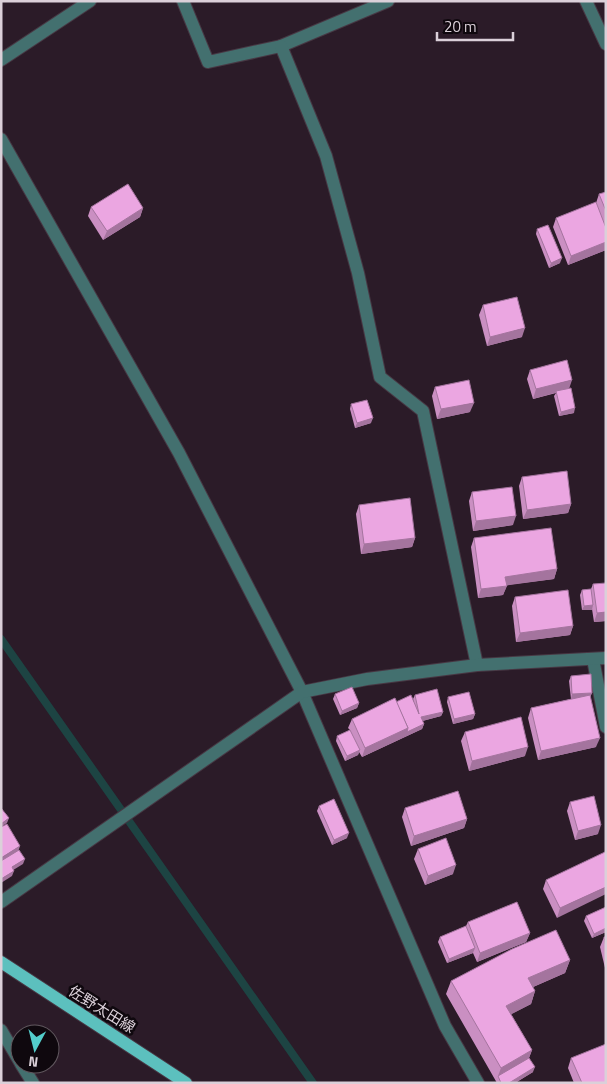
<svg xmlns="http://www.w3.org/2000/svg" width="607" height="1084" font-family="'Titillium Web','Noto Sans JP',sans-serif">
<rect width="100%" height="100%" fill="#2b1b28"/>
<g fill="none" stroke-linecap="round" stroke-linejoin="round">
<!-- stream -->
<path stroke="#1d4443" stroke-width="8" d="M1,639L313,1083"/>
<defs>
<g id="minor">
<path d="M183,1L208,62L281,46L388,1"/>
<path d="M586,1L606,44"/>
<path d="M281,46L326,156L358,273L380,377L423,411L477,665"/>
<path d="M1,60L90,1"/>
<path d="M1,139L179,453L302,692L445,1026L478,1083"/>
<path d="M593,659L606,727"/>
<path d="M1,902L302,692L367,679L477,665L606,658"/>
<path d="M1,1030L20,1062"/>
<path d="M21,1064L33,1083"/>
</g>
<path id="major" d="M1,962L186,1083"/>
</defs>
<!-- minor casing -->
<use href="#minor" stroke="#473844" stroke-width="14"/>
<!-- major casing -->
<use href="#major" stroke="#473844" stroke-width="14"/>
<!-- minor -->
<use href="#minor" stroke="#43706f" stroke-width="12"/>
<!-- major -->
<use href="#major" stroke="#5cc0be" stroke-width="12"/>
</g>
<!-- wall -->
<g fill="#ca8fc2">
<path d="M606,192V250L568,265L553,227L556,218L596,203L599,194Z"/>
<path d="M91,207L143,208L140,217L103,240L88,216Z"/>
<path d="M537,229L560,263L549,268L536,234Z"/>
<path d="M483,305L522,337L487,346L479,315Z"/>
<path d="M530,370L569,389L574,413L559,416L554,396L556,393L533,399L527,379Z"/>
<path d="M435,387L470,412L437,419L432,396Z"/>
<path d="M351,404L371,423L355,428L350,409Z"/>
<path d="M522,477L571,504L568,513L523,519L519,486Z"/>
<path d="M472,492L513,525L473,531L469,501Z"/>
<path d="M359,505L415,538L412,547L361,554L356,514Z"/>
<path d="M474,538L557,569L554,579L507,585L503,595L478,598L471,547Z"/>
<path d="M593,584L606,621L594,622L592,609L582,610L580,595L582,590L591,589Z"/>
<path d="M515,597L573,626L570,635L516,642L512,606Z"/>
<path d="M571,676L592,693L590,697L596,747L538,760L528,718L531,708L571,699L569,681Z"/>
<path d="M335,694L359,703L357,708L340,715L333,699Z"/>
<path d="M415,695L443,712L441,716L422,721L424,724L422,729L362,757L359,752L358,755L345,761L336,741L337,736L350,730L348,728L352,719L396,702H414L413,699Z"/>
<path d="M448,697L475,714L473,719L453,724L447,702Z"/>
<path d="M465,732L525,756L469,771L461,741Z"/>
<path d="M570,802L598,834L575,840L567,811Z"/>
<path d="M319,806L347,838L332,845L317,811Z"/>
<path d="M405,808L467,819L464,828L411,846L402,817Z"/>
<path d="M418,849L453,874L425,885L414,859Z"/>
<path d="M606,854L557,918L543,889L546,880Z"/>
<path d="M606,907V932L592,938L584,921L586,916Z"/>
<path d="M468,922L530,933L526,942L477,962L473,953L447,963L438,942L440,937L466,926Z"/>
<path d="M604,937H606V972L600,947Z"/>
<path d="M570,960L565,973L533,987L535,991L531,1004L511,1014L532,1050L529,1058L533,1072L515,1083H497L446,994L451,981Z"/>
<path d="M571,1058L606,1083H574L568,1068Z"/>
</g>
<!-- shaded-wall -->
<g fill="#a4749e">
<path d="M143,208L140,217L103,240L107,231Z"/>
<path d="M606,242V250L568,265L571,256Z"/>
<path d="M562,258L560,263L549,268L551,263Z"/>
<path d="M525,328L522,337L487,346L490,337Z"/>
<path d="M572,380L569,389L533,399L536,389Z"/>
<path d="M474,403L470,412L437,419L441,409Z"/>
<path d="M575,408L574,413L559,416L561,412Z"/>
<path d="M373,418L371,423L355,428L357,423Z"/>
<path d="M571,504L568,513L523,519L527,510Z"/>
<path d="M516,516L513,525L473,531L476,521Z"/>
<path d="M415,538L412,547L361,554L364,544Z"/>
<path d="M557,569L554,579L502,586L505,577Z"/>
<path d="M507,586L503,595L478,598L481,589Z"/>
<path d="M593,605L592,610H582L584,606Z"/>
<path d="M606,612V621L594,622L597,613Z"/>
<path d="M573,626L570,635L516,642L520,633Z"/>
<path d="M592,693L590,697L571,699L572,694Z"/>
<path d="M359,703L357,708L340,715L342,711Z"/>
<path d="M443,712L441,716L419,722L421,717Z"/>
<path d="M475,714L473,719L453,724L454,719Z"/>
<path d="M424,724L422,729L362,757L365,748L408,728Z"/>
<path d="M600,738L596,747L538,760L541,751Z"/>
<path d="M528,747L525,756L469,771L472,761Z"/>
<path d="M360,750L358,755L345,761L347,756Z"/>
<path d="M9,818L7,823L1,827V824Z"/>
<path d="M467,819L464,828L411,846L414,836Z"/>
<path d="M601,825L598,834L575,840L578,831Z"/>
<path d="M349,833L347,838L332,845L334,840Z"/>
<path d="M20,846L17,855L1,865V858Z"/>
<path d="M25,859L23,864L10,872L12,867Z"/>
<path d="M456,865L453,874L425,885L428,876Z"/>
<path d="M14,871L12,876L1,883V879Z"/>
<path d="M606,887V894L557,918L560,908Z"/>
<path d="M606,928V932L592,938L594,934Z"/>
<path d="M530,933L526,942L477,962L480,953Z"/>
<path d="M475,948L473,953L447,963L449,959Z"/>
<path d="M570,960L565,973L524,991L528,978Z"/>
<path d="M535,991L531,1004L502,1019L506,1006Z"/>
<path d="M532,1050L527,1063L498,1076L501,1068Z"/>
<path d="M535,1067L533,1072L515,1083H509Z"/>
</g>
<!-- building -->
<g fill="#eba6e1" stroke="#a4749e">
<path d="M128,184L143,208L107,231L91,207Z"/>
<path d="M606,192V211L599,194Z"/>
<path d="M596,202L606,228V242L571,256L556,218Z"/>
<path d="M548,225L562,258L551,263L537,229Z"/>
<path d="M517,297L525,328L490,337L483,305Z"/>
<path d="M567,360L572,380L536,389L530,370Z"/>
<path d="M469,380L474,403L441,409L435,387Z"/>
<path d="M571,388L575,408L561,412L556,391Z"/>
<path d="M367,400L373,418L357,423L351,404Z"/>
<path d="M567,471L571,504L527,510L522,477Z"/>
<path d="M512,487L516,516L476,521L472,492Z"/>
<path d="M410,498L415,538L364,544L359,505Z"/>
<path d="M551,528L557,569L505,577L507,586L481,589L474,538Z"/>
<path d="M606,583V612L597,613L593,584Z"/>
<path d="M591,589L593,605L584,606L582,590Z"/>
<path d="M568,590L573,626L520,633L515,597Z"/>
<path d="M591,674L592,693L572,694L571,676Z"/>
<path d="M352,687L359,703L342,711L335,694Z"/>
<path d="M437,689L443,712L421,717L424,724L407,732L408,728L396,702L411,695L419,714L415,695Z"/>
<path d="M469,692L475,714L454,719L448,697Z"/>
<path d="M590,695L600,738L541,751L531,708Z"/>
<path d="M395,698L408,728L365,748L352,719Z"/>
<path d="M521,717L528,747L472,761L465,732Z"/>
<path d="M350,730L360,750L347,756L337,736Z"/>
<path d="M458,791L467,819L414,836L405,808Z"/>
<path d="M594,796L601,825L578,831L570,802Z"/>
<path d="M334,799L349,833L334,840L319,806Z"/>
<path d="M1,808L9,818L1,824Z"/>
<path d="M7,824L20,846L1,858V827Z"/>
<path d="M446,838L456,865L428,876L418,849Z"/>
<path d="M19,850L25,859L12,867L14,871L1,879V861Z"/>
<path d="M605,852L606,854V887L560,908L546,880Z"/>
<path d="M517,902L530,933L480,953L468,922Z"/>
<path d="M606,907V928L594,934L586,916Z"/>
<path d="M466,926L475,948L449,959L440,937Z"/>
<path d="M556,930L570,960L528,978L535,991L506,1006L532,1050L501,1068L451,981L512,949Z"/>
<path d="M604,937H606V947Z"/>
<path d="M606,1044V1083H582L571,1058Z"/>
<path d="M529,1058L535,1067L509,1083H501L498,1076Z"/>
</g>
<g text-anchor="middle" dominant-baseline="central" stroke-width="5" stroke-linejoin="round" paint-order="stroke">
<!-- street labels -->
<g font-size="15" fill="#dbd0d9" stroke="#0f080e">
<text transform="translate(102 1009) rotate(32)">佐野太田線</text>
</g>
</g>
<!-- border -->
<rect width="607" height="1084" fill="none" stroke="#dbd0d9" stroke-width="5"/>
<!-- north arrow -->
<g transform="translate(35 1049) rotate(187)"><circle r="24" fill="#0f080e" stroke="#61585f"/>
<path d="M0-4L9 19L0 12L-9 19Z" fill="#53cdcb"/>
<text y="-8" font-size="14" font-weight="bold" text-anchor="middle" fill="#dbd0d9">N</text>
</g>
<!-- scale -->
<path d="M437 32v8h76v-8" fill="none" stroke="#dbd0d9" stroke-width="2.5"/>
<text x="444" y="32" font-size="15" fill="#dbd0d9" stroke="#0f080e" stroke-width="4" paint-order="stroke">20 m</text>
</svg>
